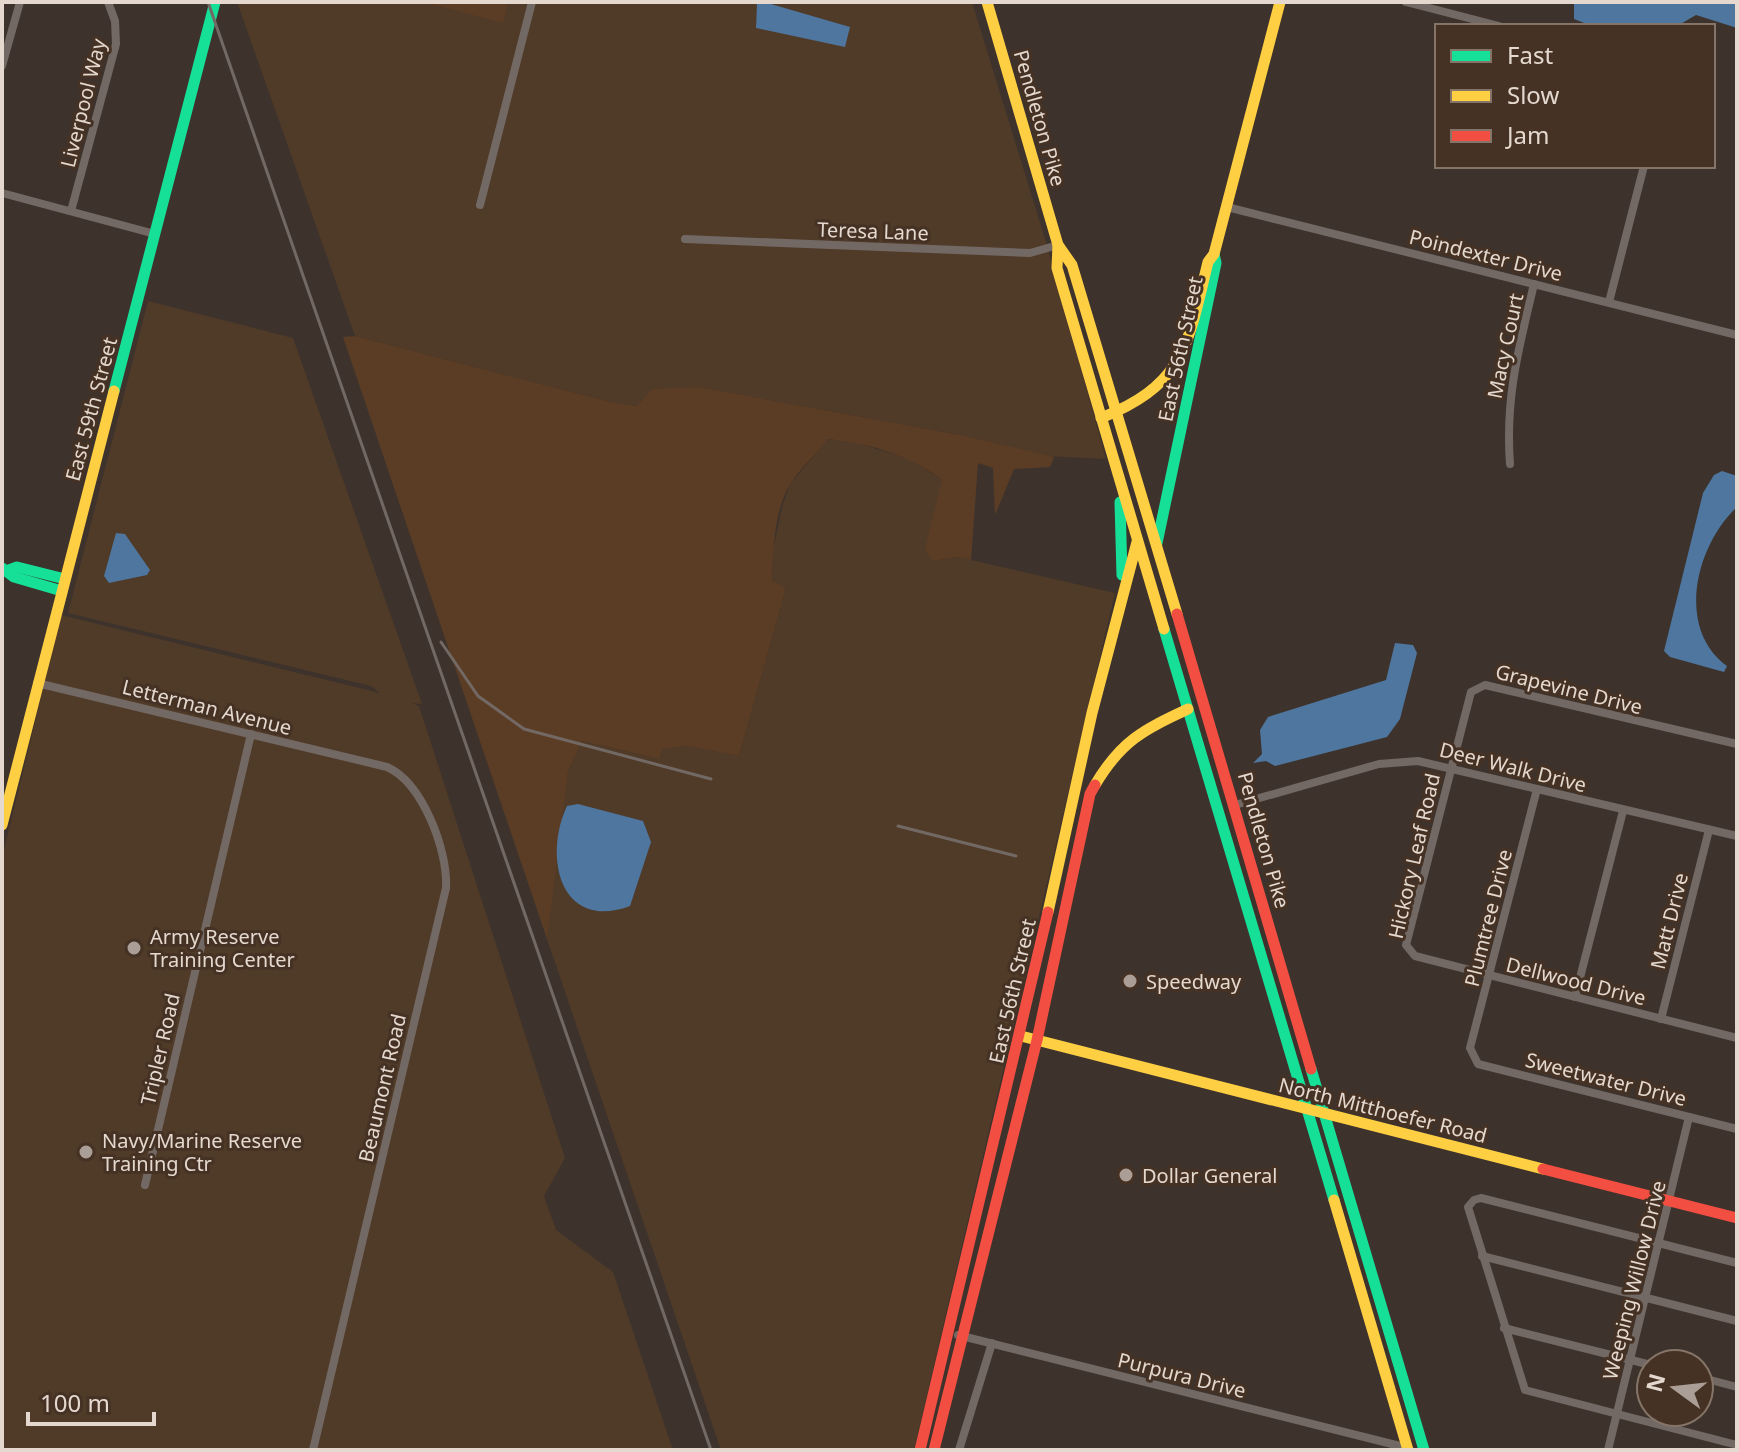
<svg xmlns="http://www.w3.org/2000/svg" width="1739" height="1452" font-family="'Noto Sans',sans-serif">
<rect width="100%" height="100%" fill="#3d332c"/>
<!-- built -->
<g fill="#503a28">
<path d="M237,2H972L1046,242L1106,459L1045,456L966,436L700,387L638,406L611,402L355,336Z"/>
<path d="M148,301L293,338L422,704L412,703L419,706L565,1158L544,1196L556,1230L613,1272L673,1450H2V858L61,615L380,693L371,686L68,613Z"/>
<path d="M828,439L857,443L911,459L942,480L932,561L958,557L1115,593L914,1450H721L547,939L551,888L568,772L582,741L659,759L663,749L686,746L739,756L786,588L772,582L773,550L782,507L790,484Z"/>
</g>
<!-- green -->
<g fill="#5b3d25">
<path d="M424,2H508L503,23Z"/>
<path d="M355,336L611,402L637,406L652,389L700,387L966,436L1054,457L1050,467L1014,469L995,515L993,468L978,463L971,560L958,557L932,561L925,548L942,480C908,454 870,444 828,439C817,454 801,467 791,483C774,509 773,551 772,581L786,588L739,756L686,746L663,749L659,759L582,741L568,772L547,939L343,337Z"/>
</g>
<!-- water -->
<g fill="#4e769f">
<path d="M764,2L850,27L845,47L756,28L757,4Z"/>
<path d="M1574,2H1737V28L1696,15L1677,26H1592L1574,19Z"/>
<path d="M1722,471L1737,476V507C1696,545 1675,628 1727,666L1724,672L1670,657L1664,651L1703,493L1714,475Z"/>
<path d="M116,533L125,534L150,570L147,575L109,583L104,576Z"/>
<path d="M1395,643L1413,645L1417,653L1400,719L1387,737L1275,766L1266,761L1253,763L1262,754L1260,730L1268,717L1386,680Z"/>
<path d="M578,804L643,821L651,842L630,906C560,932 543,857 567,806Z"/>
</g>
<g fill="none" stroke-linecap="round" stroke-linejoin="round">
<!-- street -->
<g stroke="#736964" stroke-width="8">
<path d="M1406,2L1499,26"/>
<path d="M2,66L20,2"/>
<path d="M2,193L155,234"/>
<path d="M480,205L532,2"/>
<path d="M1227,207L1737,335"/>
<path d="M71,211L116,44L115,21L108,2"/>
<path d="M685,239L1030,253L1058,245"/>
<path d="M1609,302L1644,166"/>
<path d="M1510,464C1505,397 1519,347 1534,284"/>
<path d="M37,683L387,767C423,783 448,851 446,888L313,1450"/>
<path d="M1737,744L1485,685L1471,692L1406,945L1415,956L1737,1038"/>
<path d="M1537,789L1470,1048L1478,1064L1737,1129"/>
<path d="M1235,805L1379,764L1418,761L1737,836"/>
<path d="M1575,997L1623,811"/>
<path d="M1661,1019L1709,830"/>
<path d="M145,1185L251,734"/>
<path d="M1482,1256L1737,1321"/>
<path d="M1737,1263L1481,1198L1474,1200L1468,1207L1525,1390L1737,1445"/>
<path d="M1504,1328L1651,1365"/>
<path d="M958,1335L1408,1448"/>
<path d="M1699,1377L1737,1387"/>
<path d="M959,1450L992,1343"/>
<path d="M1608,1450L1689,1117"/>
</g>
<!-- fast -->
<g stroke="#16e098" stroke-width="11">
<path d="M114,391L215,2"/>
<path d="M1120,502L1122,575"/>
<path d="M1157,543L1216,263L1214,254"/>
<path d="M2,568L14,577L62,591"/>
<path d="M9,570L17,567L65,579"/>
<path d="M1164,629L1334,1200"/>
<path d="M1311,1069L1424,1450"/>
</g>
<!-- slow -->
<g stroke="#ffcf43" stroke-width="11">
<path d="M987,2L1058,245L1072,265L1177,614"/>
<path d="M1058,245L1057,268L1164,629"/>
<path d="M1101,418C1186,384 1188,343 1208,262L1214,254L1280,2"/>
<path d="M1095,785C1121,741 1143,730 1188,709"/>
<path d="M2,825L114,391"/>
<path d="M1048,912L1092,713L1137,542"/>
<path d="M1021,1036L1543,1169"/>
<path d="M1334,1200L1408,1450"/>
</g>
<!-- jam -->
<g stroke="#f24e42" stroke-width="11">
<path d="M1177,614L1311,1069"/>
<path d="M1543,1169L1737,1218"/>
<path d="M920,1450L1048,912"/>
<path d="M934,1450L1037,1040L1090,794L1095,785"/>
</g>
<!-- rail -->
<g stroke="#736964" stroke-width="3">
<path d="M208,2L711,1450"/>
<path d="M441,642L478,696L524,729L711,779"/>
<path d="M898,826L1016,856"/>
</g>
</g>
<!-- markers -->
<g fill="#aa9e96" stroke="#453224" stroke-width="3">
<circle cx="134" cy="948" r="8"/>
<circle cx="1130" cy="981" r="8"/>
<circle cx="86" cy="1152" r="8"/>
<circle cx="1126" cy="1175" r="8"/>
</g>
<g text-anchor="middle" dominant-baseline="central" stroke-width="6" stroke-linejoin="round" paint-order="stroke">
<!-- street labels -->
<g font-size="20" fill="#e4d8cf" stroke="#453224">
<text transform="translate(83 103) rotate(-76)">Liverpool Way</text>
<text transform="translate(1040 118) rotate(74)">Pendleton Pike</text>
<text transform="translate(873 231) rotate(2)">Teresa Lane</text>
<text transform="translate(1486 255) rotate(14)">Poindexter Drive</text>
<text transform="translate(1505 346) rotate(-78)">Macy Court</text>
<text transform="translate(1180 349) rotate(-78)">East 56th Street</text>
<text transform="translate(91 409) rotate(-75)">East 59th Street</text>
<text transform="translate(1569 689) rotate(14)">Grapevine Drive</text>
<text transform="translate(207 707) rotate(14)">Letterman Avenue</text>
<text transform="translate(1513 767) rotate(14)">Deer Walk Drive</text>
<text transform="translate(1264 840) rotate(74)">Pendleton Pike</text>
<text transform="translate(1414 856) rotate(-77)">Hickory Leaf Road</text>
<text transform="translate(1488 918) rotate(-76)">Plumtree Drive</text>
<text transform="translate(1669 921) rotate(-76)">Matt Drive</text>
<text transform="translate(1576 981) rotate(14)">Dellwood Drive</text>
<text transform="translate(1012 991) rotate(-77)">East 56th Street</text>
<text transform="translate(160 1049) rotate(-77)">Tripler Road</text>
<text transform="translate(1606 1079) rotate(14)">Sweetwater Drive</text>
<text transform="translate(382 1088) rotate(-77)">Beaumont Road</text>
<text transform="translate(1383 1110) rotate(14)">North Mitthoefer Road</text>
<text transform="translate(1634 1280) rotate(-76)">Weeping Willow Drive</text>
<text transform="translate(1182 1375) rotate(14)">Purpura Drive</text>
</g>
<!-- poi labels -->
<g font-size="20" fill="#e4d8cf" stroke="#453224" text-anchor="start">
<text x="150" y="936">Army Reserve<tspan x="150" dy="23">Training Center</tspan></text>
<text x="1146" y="981">Speedway</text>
<text x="102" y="1140">Navy/Marine Reserve<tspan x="102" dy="23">Training Ctr</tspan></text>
<text x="1142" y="1175">Dollar General</text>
</g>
</g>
<!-- border -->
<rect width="1739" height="1452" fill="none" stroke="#e4d8cf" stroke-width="8"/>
<!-- legend -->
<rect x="1435" y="24" width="280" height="144" fill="#453224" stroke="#857468" stroke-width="2"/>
<rect x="1451" y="50" width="40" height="12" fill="#16e098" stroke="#857468" stroke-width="2"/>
<text x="1507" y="64" font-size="24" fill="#e4d8cf">Fast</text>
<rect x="1451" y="90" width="40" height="12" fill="#ffcf43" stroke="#857468" stroke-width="2"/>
<text x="1507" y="104" font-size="24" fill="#e4d8cf">Slow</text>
<rect x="1451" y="130" width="40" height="12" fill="#f24e42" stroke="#857468" stroke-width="2"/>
<text x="1507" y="144" font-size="24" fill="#e4d8cf">Jam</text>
<!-- north arrow -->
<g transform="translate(1675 1388) rotate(285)"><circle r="38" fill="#453224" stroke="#857468" stroke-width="2"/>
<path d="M0-6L14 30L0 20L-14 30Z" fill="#aa9e96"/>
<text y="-12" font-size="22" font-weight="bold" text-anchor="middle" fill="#e4d8cf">N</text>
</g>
<!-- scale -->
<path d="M28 1412v12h126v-12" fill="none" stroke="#e4d8cf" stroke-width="4"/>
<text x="40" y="1412" font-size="24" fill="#e4d8cf" stroke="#453224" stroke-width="6" paint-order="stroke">100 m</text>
</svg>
